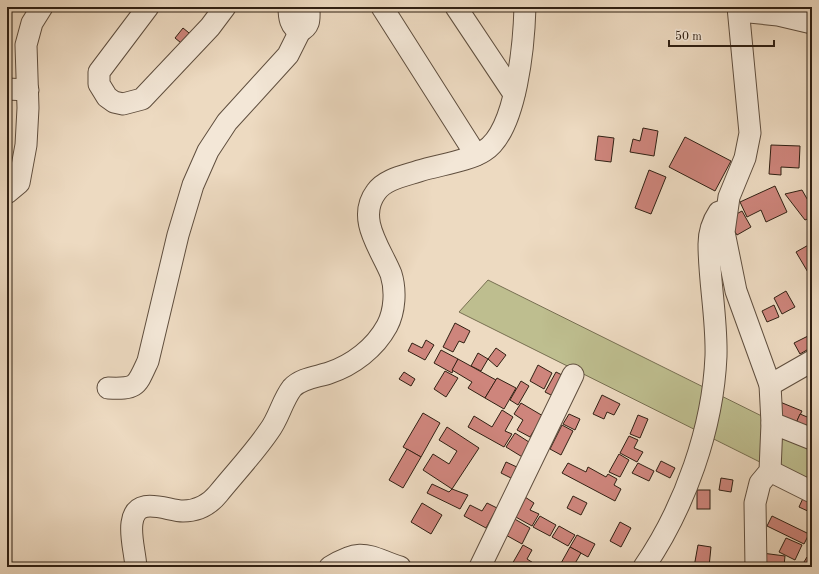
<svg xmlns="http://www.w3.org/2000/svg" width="819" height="574" font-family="'Old Standard TT',serif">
<rect width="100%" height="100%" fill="#eddac1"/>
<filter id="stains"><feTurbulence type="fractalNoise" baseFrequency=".005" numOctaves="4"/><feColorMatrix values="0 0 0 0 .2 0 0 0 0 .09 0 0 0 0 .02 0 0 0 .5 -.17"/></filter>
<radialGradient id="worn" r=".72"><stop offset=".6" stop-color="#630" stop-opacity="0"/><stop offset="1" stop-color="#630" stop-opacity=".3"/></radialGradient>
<!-- green -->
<path fill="#bebe8f" stroke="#776f51" d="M488,280L812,441V488L459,312Z"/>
<!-- building -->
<g fill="#ce857c" stroke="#302013">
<path d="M183,28L194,37L186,47L175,38Z"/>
<path d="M643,128L658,131L654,156L630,152L633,139L640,141Z"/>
<path d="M598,136L614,138L611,162L595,160Z"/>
<path d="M685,137L731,161L715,191L669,167Z"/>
<path d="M771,145L800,146L799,168L781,167V175L769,174Z"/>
<path d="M649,170L666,177L651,214L635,208Z"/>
<path d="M775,186L787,212L766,222L761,210L747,217L740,202Z"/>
<path d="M802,190L810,204L812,203V217L805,220L785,194Z"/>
<path d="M742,211L751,227L737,235L727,219Z"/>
<path d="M812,243V255L810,256L812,272L809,274L796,252Z"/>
<path d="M786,291L795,307L782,314L774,298Z"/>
<path d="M774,305L779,317L767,322L762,311Z"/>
<path d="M455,323L470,331L464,343L459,341L453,352L443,347Z"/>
<path d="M808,336L812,347L800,354L794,343Z"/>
<path d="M426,340L434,345L425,360L408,351L412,343L422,348Z"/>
<path d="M496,348L506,355L497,367L488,359Z"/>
<path d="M441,350L458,359L452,373L434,363Z"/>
<path d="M478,353L488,359L481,371L471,366Z"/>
<path d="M458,359L496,380L485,398L468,388L472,382L452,370Z"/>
<path d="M538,365L552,373L544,389L530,381Z"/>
<path d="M445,371L458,378L446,397L434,389Z"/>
<path d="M404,372L415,379L411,386L399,379Z"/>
<path d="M556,372L566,377L555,397L545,392Z"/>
<path d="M497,378L516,388L504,409L485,398Z"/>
<path d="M521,381L529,386L518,405L510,400Z"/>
<path d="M602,395L620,404L614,415L607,412L604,419L593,414Z"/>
<path d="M780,402L802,411L796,423L775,413Z"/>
<path d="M521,403L543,416L530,437L517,430L523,420L514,414Z"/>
<path d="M502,410L513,417L505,431L512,434L504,447L468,427L474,416L492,427Z"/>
<path d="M423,413L440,423L421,457L403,447Z"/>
<path d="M569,414L580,419L575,430L563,424Z"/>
<path d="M800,414L812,419V431L796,423Z"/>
<path d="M638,415L648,419L640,438L630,434Z"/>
<path d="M562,425L573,431L561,455L550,449Z"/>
<path d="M447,427L479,448L452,489L423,470L433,454L449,464L457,451L439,440Z"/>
<path d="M515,433L532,444L524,458L506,447Z"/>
<path d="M629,436L638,440L634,448L643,452L637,462L620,453Z"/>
<path d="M407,449L421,457L403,488L389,480Z"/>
<path d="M619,454L629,460L620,477L609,472Z"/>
<path d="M661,461L675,468L670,478L656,471Z"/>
<path d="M506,462L519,468L513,479L501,473Z"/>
<path d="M568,463L586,472L588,467L606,477L608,474L617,479L614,485L621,489L615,501L562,473Z"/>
<path d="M638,463L654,471L649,481L632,473Z"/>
<path d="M721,478L733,480L731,492L719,490Z"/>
<path d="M432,484L449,492L452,489L468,495L460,509L427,493Z"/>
<rect x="697" y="490" width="13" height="19"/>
<path d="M573,496L587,503L581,515L567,508Z"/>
<path d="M804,496L812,499V513L799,507Z"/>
<path d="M525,497L534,503L530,510L539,514L532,526L514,516Z"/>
<path d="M422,503L442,515L431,534L411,522Z"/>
<path d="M487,503L497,508L486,528L464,516L470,505L482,511Z"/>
<path d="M540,516L556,525L550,536L533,527Z"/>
<path d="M772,516L809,534L804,544L767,526Z"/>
<path d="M513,518L530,528L522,544L504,534Z"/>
<path d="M620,522L631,528L621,547L610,541Z"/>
<path d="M559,526L575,535L568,546L552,537Z"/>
<path d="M577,535L595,544L588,557L570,547Z"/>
<path d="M786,538L802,545L795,560L779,552Z"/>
<path d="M523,545L532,550L527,559L538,566L537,567L511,566Z"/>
<path d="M698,545L711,547L709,567H694Z"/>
<path d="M570,547L581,553L573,567H564L560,565Z"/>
<path d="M762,553L785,556L784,566L761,562Z"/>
<path d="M807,557L812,559V567H801Z"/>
</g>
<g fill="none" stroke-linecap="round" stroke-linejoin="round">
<defs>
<g id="minor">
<path d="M148,7L99,72V84L107,97L114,102L123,104L142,99L210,27L225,7"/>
<path d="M289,7C289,17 290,27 300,31C311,26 309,18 309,7"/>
<path d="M382,7L476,155"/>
<path d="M456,7L514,94"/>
<path d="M738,7L750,133L745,158L729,197L724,232L736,291L770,385L772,423L812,439"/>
<path d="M739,11L778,15L812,23"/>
<path d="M7,89L28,90"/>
<path d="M7,193L19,183L26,145L28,108L26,45L32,23L42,7"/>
<path d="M770,385L812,361"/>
<path d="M108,388C137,389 136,387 148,361L178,235L193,185L208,151L227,122L288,55L300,31"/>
<path d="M770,471L812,492"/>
<path d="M136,567C135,553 130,536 132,523C136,494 167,511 183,511C198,511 209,505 218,494C235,473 254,453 269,431C279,418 282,401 292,388C301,378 317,377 329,373C353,365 375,348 387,326C395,311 396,290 391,274C381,249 356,219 376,192C385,179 404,176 419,171C438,165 469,161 484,151C517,131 524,42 525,7"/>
<path d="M330,567C362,547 367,556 400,567"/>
<path d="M480,567L573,375"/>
<path d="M644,567C685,507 713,428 716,356C717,318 709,281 709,244C709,233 713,221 719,212"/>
<path d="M756,567L755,503L760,483L770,471L772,423"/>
</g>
</defs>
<!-- minor casing -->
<use href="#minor" stroke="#5f4e3e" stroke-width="23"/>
<!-- minor -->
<use href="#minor" stroke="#f3e7d7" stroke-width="21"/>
</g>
<!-- margin -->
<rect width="819" height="574" fill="none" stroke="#eddac1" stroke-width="24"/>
<rect x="8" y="8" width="803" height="558" fill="none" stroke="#302013" stroke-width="2"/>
<rect x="12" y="12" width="795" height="550" fill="none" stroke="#302013"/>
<!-- scale -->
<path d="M669 40v6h105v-6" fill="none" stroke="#302013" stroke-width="2"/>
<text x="675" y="40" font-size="12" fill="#302013" stroke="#f3e7d7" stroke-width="3" paint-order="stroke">50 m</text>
<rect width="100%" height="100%" filter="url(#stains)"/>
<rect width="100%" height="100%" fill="url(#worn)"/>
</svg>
